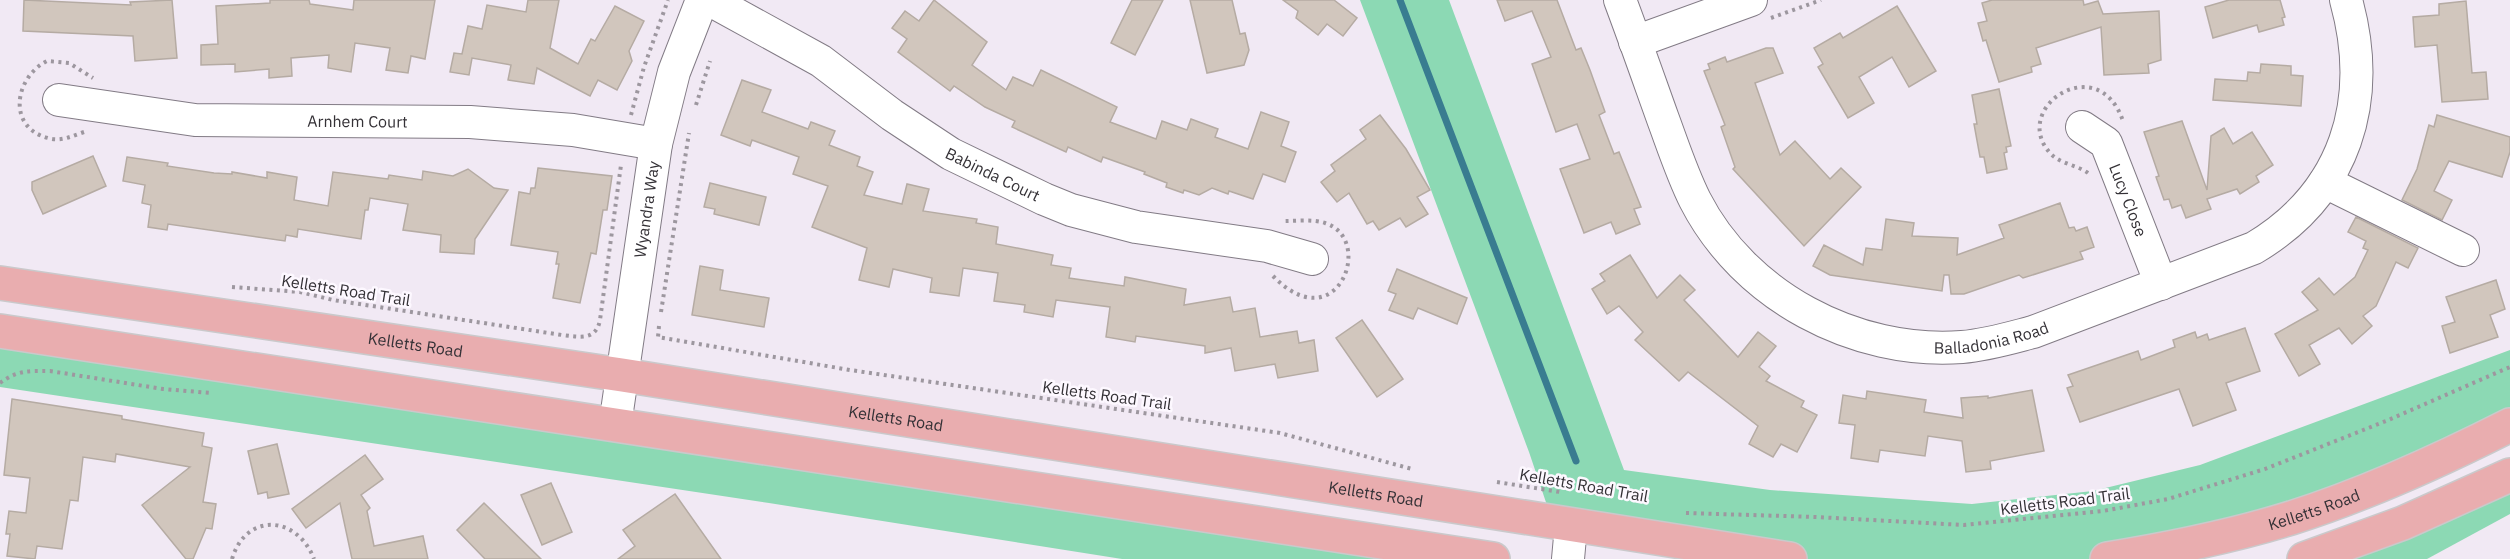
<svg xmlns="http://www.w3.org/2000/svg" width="2510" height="559" font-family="'IBM Plex Sans',sans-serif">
<rect width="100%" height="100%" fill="#f1e9f4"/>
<!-- green -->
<g fill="#8cd9b4">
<path d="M1360,0H1449L1624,470L1770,490L1972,504L2093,491L2200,465L2510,350V425L2462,449L2107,559H1790L1553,523L1529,452Z"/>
<path d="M0,331L1493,559H1122L769,503L0,387Z"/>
<path d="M2510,475V514L2427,559H2304Z"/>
</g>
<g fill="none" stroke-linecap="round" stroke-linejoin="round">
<!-- stream -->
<path stroke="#397c90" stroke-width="7" d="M1400,0L1576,461"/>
</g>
<!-- building -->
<g fill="#d1c6bd" stroke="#b5aba3" stroke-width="1.5">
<path d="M24,0L131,5L130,2L172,0L177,58L135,61L133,36L23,31Z"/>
<path d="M270,0H309L310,4L353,10L354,0H435L425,59L411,56L408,73L386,70L390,48L355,43L351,72L328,68L329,55L291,58L292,76L269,78V69L235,72V64L201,65V45L218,44L216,6L270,3Z"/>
<path d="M528,0H559L550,48L578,64L591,39L595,41L615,6L644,21L629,51L632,61L617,90L598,80L590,96L537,68L534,84L508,80L511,65L472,58L469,75L450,72L454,53L462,54L468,26L482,29L487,5L526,12Z"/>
<path d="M934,0L987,42L972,65L1006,90L1013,77L1033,86L1041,70L1117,107L1110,122L1156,139L1162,121L1187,130L1191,119L1218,129L1215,137L1248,149L1261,112L1289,122L1281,146L1296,152L1285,182L1263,174L1253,199L1229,191L1228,194L1212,188L1199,195L1184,190L1183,193L1166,187L1167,183L1144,174L1145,172L1103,157L1101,162L1068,147L1066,152L1012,127L1015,121L985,107L954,86L950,91L898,52L907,39L892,28L905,11L919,21Z"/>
<path d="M1132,0H1163L1135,55L1111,43Z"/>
<path d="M1190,0H1232L1240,34L1245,33L1249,50L1244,65L1207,73Z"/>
<path d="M1283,0H1334L1357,18L1343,36L1327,24L1318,35L1296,18L1298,11Z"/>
<path d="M1497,0H1557L1576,50L1581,48L1590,70L1605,112L1599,115L1614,154L1619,152L1641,207L1634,209L1640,224L1616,234L1611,222L1584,233L1560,169L1590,159L1577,124L1556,132L1532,64L1551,57L1532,11L1505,21Z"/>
<path d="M1992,0H2083L2084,5L2098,1L2103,14L2159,11L2161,60L2148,64L2149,73L2104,75L2101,27L2036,48L2041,64L2031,67L2032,72L1999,82L1986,40L1983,41L1978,23L1987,21L1982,3Z"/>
<path d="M2229,0H2280L2285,17L2282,18L2284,25L2259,32L2257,25L2213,38L2205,7Z"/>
<path d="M2466,1L2472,73L2486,72L2488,99L2442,102L2437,45L2415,47L2413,17L2439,15V4Z"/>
<path d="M1897,6L1936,71L1909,87L1892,57L1859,77L1874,103L1848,118L1818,67L1823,64L1814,48L1840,33L1843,38Z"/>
<path d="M1766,48H1773L1783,73L1755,83L1780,155L1795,141L1830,179L1841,168L1861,187L1804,246L1733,169L1735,167L1721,127L1725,125L1704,71L1710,69L1708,64L1725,57L1727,62Z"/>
<path d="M2261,64L2291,66V75L2303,76L2301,106L2213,100L2215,79L2247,81L2248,72L2260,73Z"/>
<path d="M742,80L771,90L762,112L808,129L811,122L835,131L829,145L860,157L857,166L873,172L864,195L902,204L907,184L929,189L923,211L977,219L976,223L998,227L996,244L1053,255L1051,265L1071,268L1069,278L1124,286L1125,277L1186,289L1184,305L1230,297L1233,312L1255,308L1260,337L1297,331L1299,343L1314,340L1318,371L1278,378L1275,364L1235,371L1231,348L1205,353V346L1136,336L1135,342L1106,337L1110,307L1056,300L1053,317L1024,312L1025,305L994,301L998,273L963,268L959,296L930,292L932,278L893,269L889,287L859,280L867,248L812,227L828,186L793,174L799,157L752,140L750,146L721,135Z"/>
<path d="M1999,89L2011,146L2006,147L2007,152L2004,153L2007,169L1987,173L1984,157H1980L1974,124H1977L1972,95Z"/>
<path d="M1380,115L1406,149L1430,190L1417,197L1428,214L1406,227L1400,218L1379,230L1373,221L1367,224L1349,193L1337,202L1321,182L1335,171L1331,165L1366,139L1360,130Z"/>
<path d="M2437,115L2510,137V152L2502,177L2449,161L2434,191L2452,200L2442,220L2402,200L2417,169L2429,125L2434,127Z"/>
<path d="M2182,121L2207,190L2211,136L2224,128L2233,144L2252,132L2273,165L2256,176L2259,182L2240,194L2237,189L2207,199L2211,209L2186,218L2181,205L2172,208L2169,199L2164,200L2156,177L2159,176L2144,132Z"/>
<path d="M93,156L106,186L43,214L32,190V182Z"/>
<path d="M127,157L168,163L167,166L214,173L232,174V172L267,178V172L297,177L294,200L328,206L333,172L388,179L389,175L422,180L423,171L453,176L468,169L494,188L508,190L475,239L474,254L440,252L441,235L403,230L408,204L370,198L368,210H365L361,239L298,229L297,237L286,235L285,241L168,224L167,230L148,227L151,205L142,203L145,185L123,181Z"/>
<path d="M538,168L612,176L607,210H603L596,254L591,253L580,303L553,298L559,264H556L558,252L511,245L519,192L530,194L531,188H535Z"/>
<path d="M710,183L766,197L759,225L714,214L715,209L704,207Z"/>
<path d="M2060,203L2069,228L2074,227L2076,231L2087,227L2094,247L2080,252L2083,259L2023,278L2019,275L1964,294H1951L1949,275H1944L1942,291L1830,275L1813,266L1824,245L1863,265L1866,248L1882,250L1886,219L1914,223L1912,236L1958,238L1957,255L2004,238L1999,225Z"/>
<path d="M2356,217L2418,248L2408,268L2396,262L2376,306L2363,316L2372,326L2352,344L2339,328L2309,345L2320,364L2299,376L2275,334L2318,310L2302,292L2319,278L2334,295L2355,277L2368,250L2363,248L2366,241L2348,232Z"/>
<path d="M1630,255L1657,298L1680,275L1695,290L1684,300L1738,357L1758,332L1776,346L1759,367L1770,376L1766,381L1804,401L1801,407L1817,415L1797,452L1781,444L1773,457L1749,444L1758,426L1688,372L1679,381L1635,340L1643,332L1619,306L1607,314L1592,289L1605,281L1600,274Z"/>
<path d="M700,266L723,270L720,290L769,298L764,327L692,315Z"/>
<path d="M1397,269L1467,298L1457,324L1418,308L1413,319L1389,310L1396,294L1388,291Z"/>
<path d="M2496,280L2505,309L2490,315L2498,337L2450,353L2442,326L2455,322L2446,297Z"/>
<path d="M1362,320L1403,379L1377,397L1336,338Z"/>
<path d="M2245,328L2260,371L2226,383L2236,410L2193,426L2179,389L2080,422L2067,388L2073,386L2068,375L2138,351L2141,360L2175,347L2173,340L2195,332L2197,338L2207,334L2209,340Z"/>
<path d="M2032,390L2044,451L1990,461L1991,469L1966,472L1962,441L1928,436L1925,456L1880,450L1878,462L1851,458L1855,425L1839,423L1843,395L1866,399L1867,391L1926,400L1924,412L1963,418L1961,398L1988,396V398Z"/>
<path d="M12,399L122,416V419L204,433L202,446L212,448L203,502L216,504L212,529L206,528L193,559H186L142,505L190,467L116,454L115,462L83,457L78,501L70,500L62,549L37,546L35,559L7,556L10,534H6L9,511L26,513L30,478L4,475Z"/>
<path d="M277,444L289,494L268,498L267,492L258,494L248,451Z"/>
<path d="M365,455L383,479L361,495L370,508L367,511L374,546L423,536L428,559H352L340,503L306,528L292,509Z"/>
<path d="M551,483L572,532L542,545L521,495Z"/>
<path d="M675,494L721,559H618L635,546L623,530Z"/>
<path d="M484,503L541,559H485L457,530Z"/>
</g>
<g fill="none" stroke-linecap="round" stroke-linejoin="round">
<defs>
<g id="minor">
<path id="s1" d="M710,0L821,61L892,115L951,154L1044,199L1071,210L1136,227L1267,246L1312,259"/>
<path id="s2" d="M1620,0C1635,40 1649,80 1663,119C1673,146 1682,174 1695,200C1744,296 1855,355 1962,347C1987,345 2010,338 2033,332L2254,248C2346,193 2374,101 2346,0"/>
<path d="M1635,42L1751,0"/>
<path id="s3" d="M59,100L195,120L470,122L573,130L656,144"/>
<path id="s4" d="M2082,127L2106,143L2161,284"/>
<path d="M2325,182L2463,250"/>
<path id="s5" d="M615,425L656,144L674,72L702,0"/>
<path d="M1568,559L1571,526"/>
</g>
<g id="major">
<path id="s6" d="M0,283L622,375L1790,559"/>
<path d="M0,331L1493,559"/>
<path id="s7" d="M2107,559C2169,549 2230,537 2291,518C2367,494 2439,461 2510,425"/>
<path d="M2304,559L2403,523L2510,475"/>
</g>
</defs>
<!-- minor casing -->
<use href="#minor" stroke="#827b85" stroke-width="34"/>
<!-- major casing -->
<use href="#major" stroke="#cac9cb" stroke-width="36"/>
<!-- path -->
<g stroke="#9d979f" stroke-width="4" stroke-dasharray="3 4.5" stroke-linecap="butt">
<path d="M1771,18L1821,0"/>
<path d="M696,105L710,61"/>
<path d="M631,115L644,67L668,0"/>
<path d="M84,132C72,136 61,142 48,138C6,127 15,77 47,61L69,63L93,78"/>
<path d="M2088,173C2077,165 2061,164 2051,154C2008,109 2098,48 2123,121"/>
<path d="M1273,276C1337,342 1376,239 1325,223C1313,219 1297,221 1284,221"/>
<path d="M232,287L300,292L333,300L562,335C580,337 596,341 600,320L621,165"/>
<path d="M661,312L689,133"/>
<path d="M659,326L658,337L850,370L1280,433L1412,469"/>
<path d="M0,383C18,370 28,371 50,371L163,389L211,393"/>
<path d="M1497,482L1560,492"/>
<path d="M1686,513L1816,517L1964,525L2103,511L2168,499L2265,469L2386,421L2510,367"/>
<path d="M232,559C246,512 297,515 314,559"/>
</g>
<!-- minor -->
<use href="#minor" stroke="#fff" stroke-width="32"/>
<!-- major -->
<use href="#major" stroke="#e9adaf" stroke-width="33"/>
</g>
<g text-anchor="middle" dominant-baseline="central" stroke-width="5" stroke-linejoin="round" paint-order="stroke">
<!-- street labels -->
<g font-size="16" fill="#343136" stroke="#fdf8ff">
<text stroke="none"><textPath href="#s3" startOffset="300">Arnhem Court</textPath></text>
<text stroke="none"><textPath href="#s1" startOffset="333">Babinda Court</textPath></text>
<text stroke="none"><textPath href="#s4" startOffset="90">Lucy Close</textPath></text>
<text stroke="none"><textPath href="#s5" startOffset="218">Wyandra Way</textPath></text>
<text transform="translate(346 290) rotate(9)">Kelletts Road Trail</text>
<text stroke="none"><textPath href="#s2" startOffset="566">Balladonia Road</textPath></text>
<text stroke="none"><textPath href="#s6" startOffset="420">Kelletts Road</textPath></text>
<text transform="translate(1107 395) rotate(8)">Kelletts Road Trail</text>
<text stroke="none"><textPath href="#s6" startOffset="906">Kelletts Road</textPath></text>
<text transform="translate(1584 485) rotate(10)">Kelletts Road Trail</text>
<text stroke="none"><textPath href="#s6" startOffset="1392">Kelletts Road</textPath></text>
<text transform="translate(2065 501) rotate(-7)">Kelletts Road Trail</text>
<text stroke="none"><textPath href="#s7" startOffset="213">Kelletts Road</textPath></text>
</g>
</g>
</svg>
